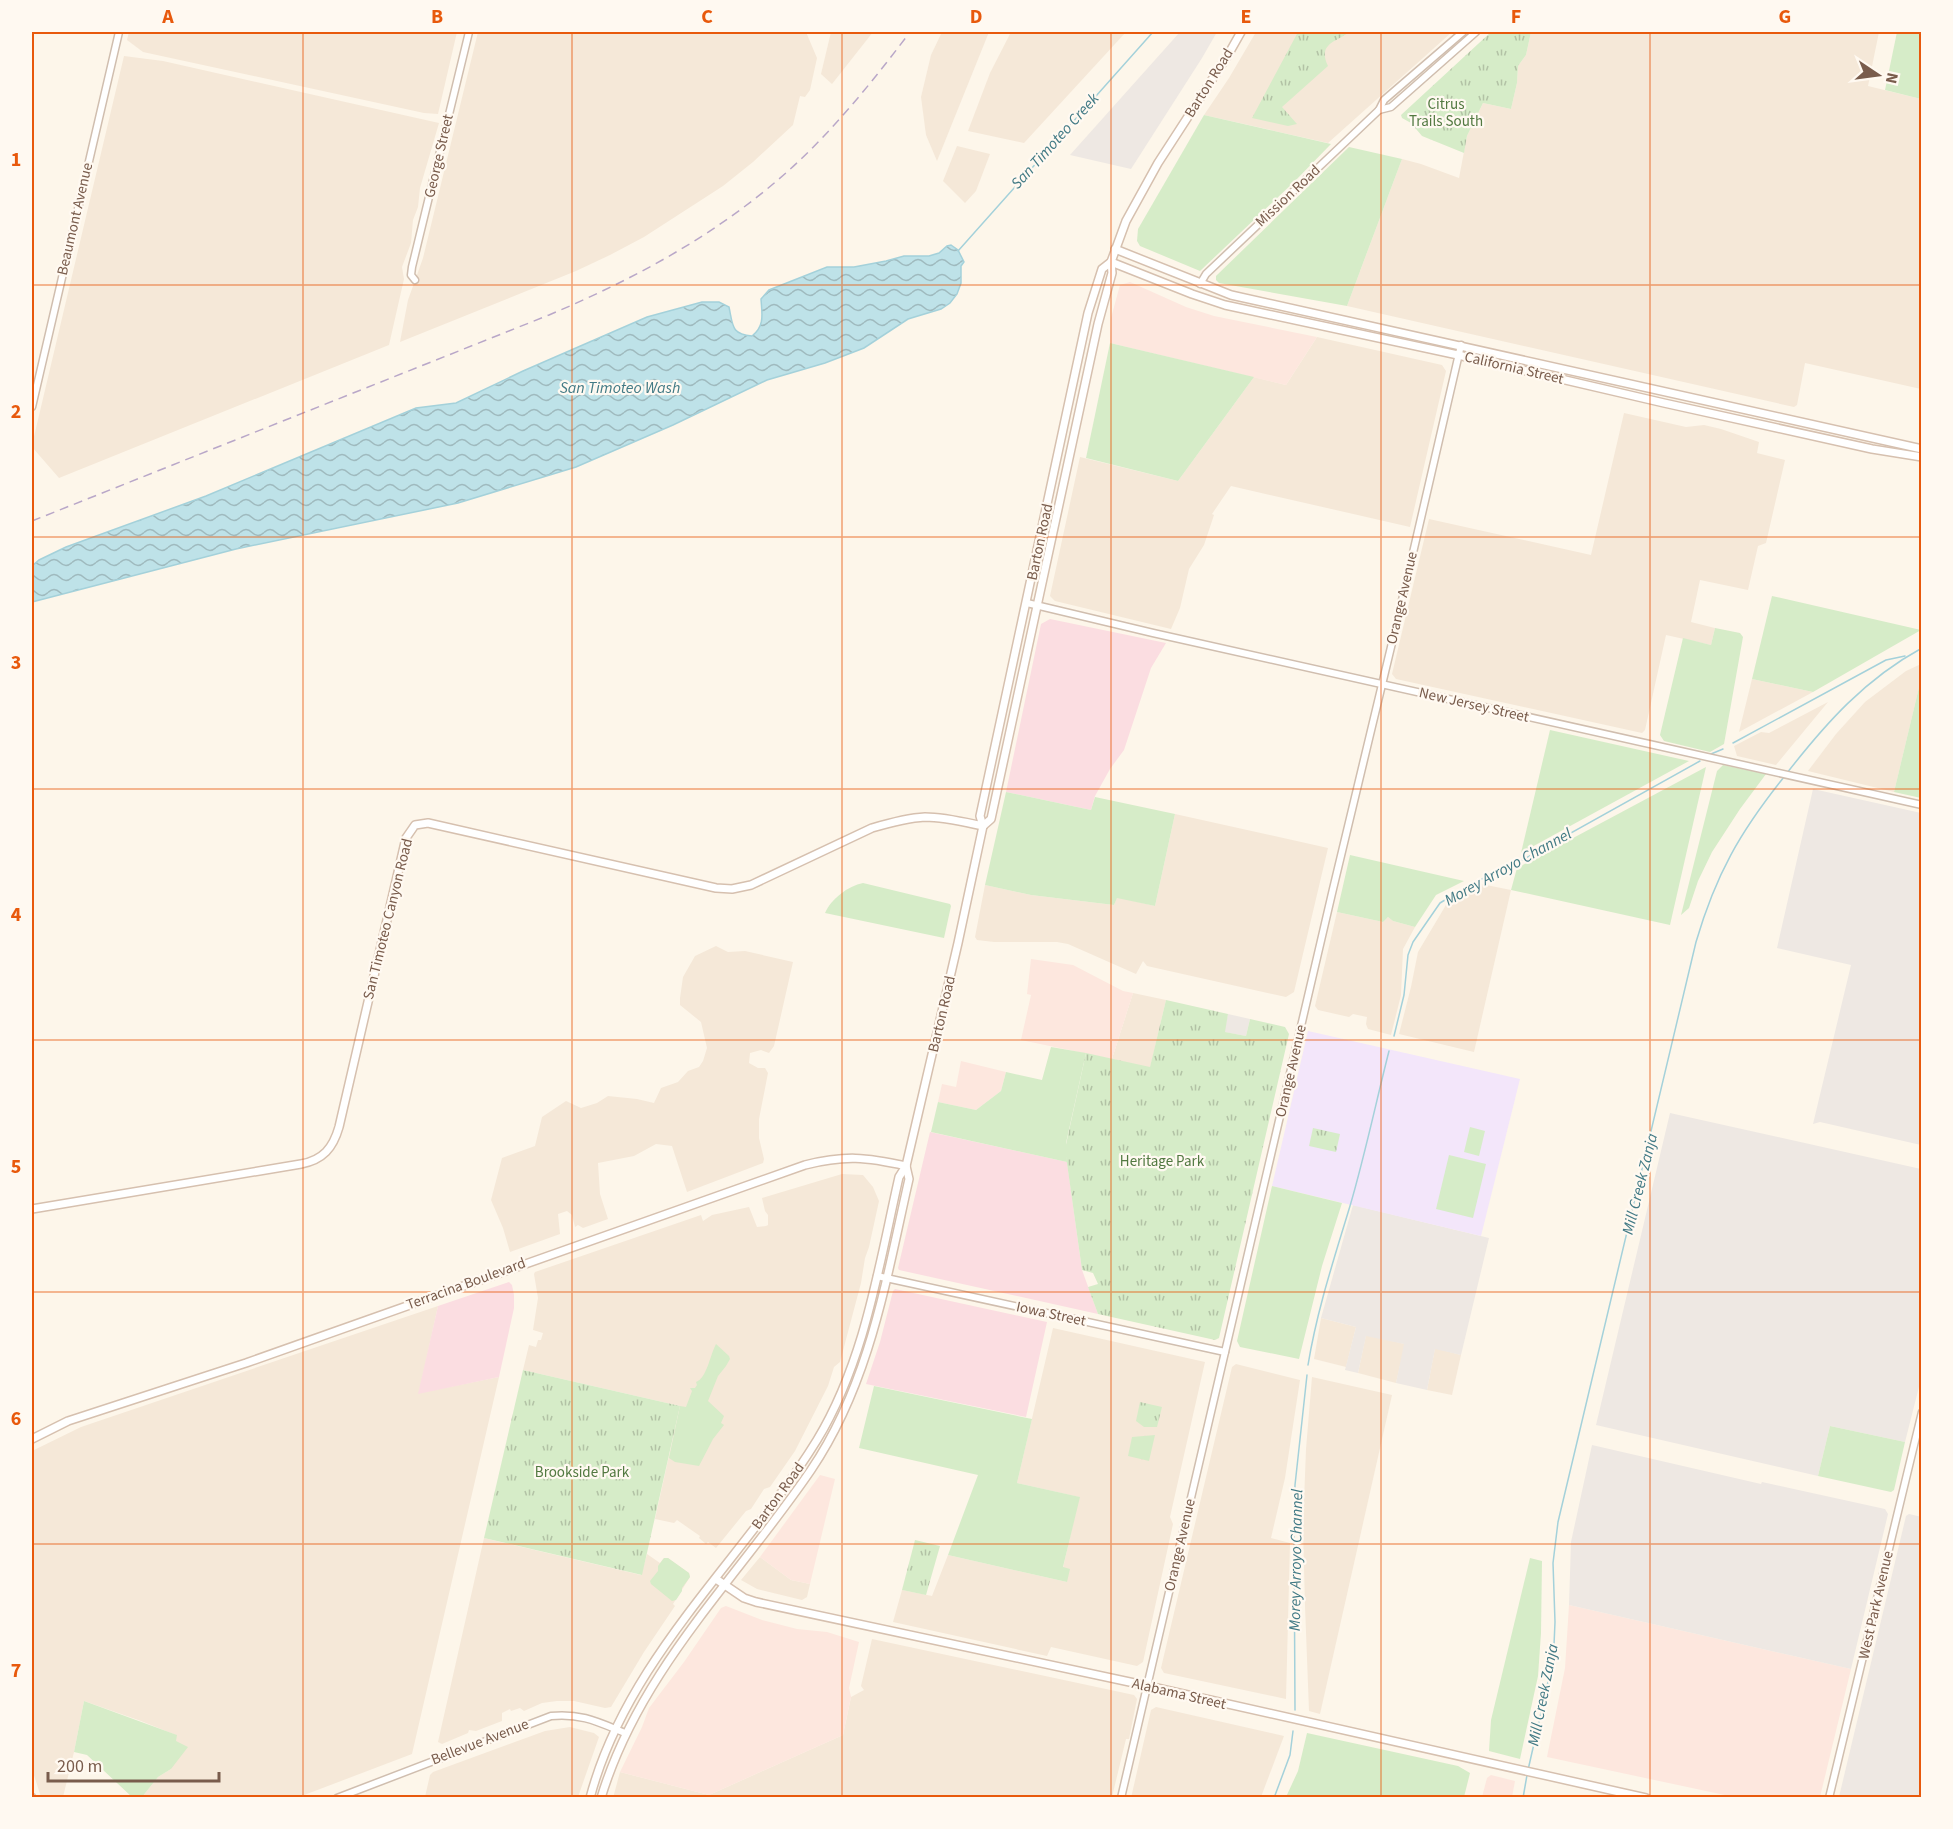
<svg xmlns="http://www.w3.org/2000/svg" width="1953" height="1829" font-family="'Source Sans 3',sans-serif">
<defs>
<pattern id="park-tufts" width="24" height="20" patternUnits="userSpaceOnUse" patternTransform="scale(1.5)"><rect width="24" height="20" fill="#d6ecc8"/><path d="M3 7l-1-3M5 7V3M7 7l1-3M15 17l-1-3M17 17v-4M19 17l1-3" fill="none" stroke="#b2c2a5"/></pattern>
<pattern id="water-waves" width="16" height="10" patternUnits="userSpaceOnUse" patternTransform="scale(1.5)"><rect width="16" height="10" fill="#bee2e8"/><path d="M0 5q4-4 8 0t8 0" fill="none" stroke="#9fbabe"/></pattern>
</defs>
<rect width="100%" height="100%" fill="#fdf6ea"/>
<!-- residential -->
<g fill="#f5e8d8">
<path d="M129,32H457L438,114L424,113L143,52L127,40Z"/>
<path d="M478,32H806L817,58L810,90L805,97L800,96L793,125L753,162L723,186L644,237L610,255L576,271L400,342L408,300L423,258Z"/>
<path d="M831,32H873L832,84L821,74Z"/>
<path d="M942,32H989L937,161L926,135L921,97L931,55Z"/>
<path d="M1011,32H1126L1024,143L968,131L990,73Z"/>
<path d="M1256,32H1452L1328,143L1204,115L1229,78Z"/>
<path d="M1531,32H1879L1868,86L1921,99V389L1805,363L1797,405L1794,407L1347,306L1402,159L1421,164L1459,178L1467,136L1483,103L1511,109L1517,83L1518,66L1526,55Z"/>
<path d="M124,56L163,61L439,123L420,188L418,207L413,220L411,243L402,267L404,279L389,345L59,478L32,447V445Z"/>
<path d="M957,146L990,154L976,191L965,203L943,181Z"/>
<path d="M1317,337L1442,365L1446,371L1410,527L1231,486L1212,514L1214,515L1204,545L1189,569L1180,608L1171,629L1055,601L1050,596L1080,457L1178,481L1254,377L1286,385Z"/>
<path d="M1624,413L1686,427L1704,425L1721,429L1759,442L1757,453L1785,460L1766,543L1758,546L1748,590L1700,580L1691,622L1715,628L1711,645L1666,635L1645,730L1642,733L1396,679L1392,674L1429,519L1591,555Z"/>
<path d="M1921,664V679L1894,792L1808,771L1836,734L1865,702L1906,671Z"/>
<path d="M1752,679L1813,692L1739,732Z"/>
<path d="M1828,702L1776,765L1737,756L1734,746L1761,732L1769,733Z"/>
<path d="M1175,814L1328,848L1294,992L1286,997L1147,966L1143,961L1136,974L1068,944L1057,942H994L977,940L975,937L985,885L1031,895L1114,905L1117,897L1155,906Z"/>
<path d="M1481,884L1511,890L1474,1052L1399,1034L1411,987L1418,952L1446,905Z"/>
<path d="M1337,912L1383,922L1388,917L1393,921L1415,927L1403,949L1401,995L1391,1035L1368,1029L1366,1024L1367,1017L1353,1014L1349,1017L1318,1010L1315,1006Z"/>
<path d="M716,946L728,952L745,951L793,962L774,1046L769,1053L761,1050L750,1053L749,1063L758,1068H765L768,1073L759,1119V1138L764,1159L763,1163L687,1192L672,1146L656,1144L634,1156L598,1163L600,1194L608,1219L583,1228L578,1225L575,1227L572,1215L567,1211L558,1214L560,1234L510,1252L503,1228L491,1200L502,1158L535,1146L542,1117L566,1101L581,1108L597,1103L608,1096L637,1099L654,1103L661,1088L678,1082L688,1071L699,1067L703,1061L707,1048L701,1022L680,1005V998L683,977L695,956Z"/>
<path d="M1133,993L1166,1000L1150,1068L1112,1059Z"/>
<path d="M842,1174L863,1175L873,1187L879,1201L869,1247L865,1258L861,1283L840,1362L834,1367L828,1386L795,1451L770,1487L764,1489L751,1509L746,1511L716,1548L708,1542L706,1544L699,1538L700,1536L677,1520L674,1523L655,1519L680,1406L523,1370L529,1345L536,1347L538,1340H541L543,1333L533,1330L538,1298L534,1274L535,1272L701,1215L703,1221L712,1215L749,1207L757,1227L766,1226L768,1225V1215L765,1211L762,1198Z"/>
<path d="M438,1306L419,1393L499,1377L412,1754L299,1797H142L158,1777L171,1769L176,1735L141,1721L84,1701L74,1752L63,1797H41L32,1769V1451L81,1427Z"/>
<path d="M1321,1318L1356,1327L1346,1367L1314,1359Z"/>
<path d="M1053,1328L1205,1362L1170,1517L1173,1524L1143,1662L1137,1666L1051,1647L1047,1656L893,1622L902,1590L932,1596L948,1555L1067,1582L1063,1568L1079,1497L1017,1483Z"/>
<path d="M1366,1335L1405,1344L1396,1383L1358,1373Z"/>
<path d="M1435,1348L1461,1355L1452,1395L1427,1390Z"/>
<path d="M1236,1364L1300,1380L1285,1478L1271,1538L1290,1543L1286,1699L1164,1673L1161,1668L1232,1367Z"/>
<path d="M1312,1377L1392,1395L1320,1714L1309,1711L1305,1606L1303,1528L1306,1449Z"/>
<path d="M484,1538L641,1575L647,1554L660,1563L664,1558H668L689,1573L690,1577L673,1604L675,1606L644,1652L611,1707L605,1708L574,1701H557L542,1703L524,1711L520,1708L511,1711L510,1709L502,1713V1721L476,1731L469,1730L468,1733L442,1744L438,1742Z"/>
<path d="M760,1557L791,1580L810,1584L807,1597L802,1600L757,1589L741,1580Z"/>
<path d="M872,1639L1134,1695L1137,1699L1129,1739H1126L1112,1797L613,1798L620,1772L709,1795L843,1735L851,1697L864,1690L861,1686Z"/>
<path d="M1156,1707L1284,1736L1261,1797L1131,1798L1151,1710Z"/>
<path d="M570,1727L594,1733L599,1737L578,1797H425L430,1775L433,1772L545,1731Z"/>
</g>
<!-- commercial -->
<g fill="#fde7de">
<path d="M1130,282L1186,307L1214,316L1317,337L1286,385L1110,343L1111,318L1120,285Z"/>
<path d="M1031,959L1073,965L1123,991L1133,993L1112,1059L1021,1040L1031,995L1027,994Z"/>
<path d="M961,1061L1006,1072L1001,1091L976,1110L938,1102L942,1084L956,1087Z"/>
<path d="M820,1475L835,1479L810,1584L791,1580L760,1557Z"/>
<path d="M1569,1605L1851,1669L1820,1797H1734L1547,1757L1565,1668Z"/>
<path d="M726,1606L762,1620L797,1629L827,1632L859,1642L849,1688L851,1697L843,1735L709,1795L620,1772L642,1727L649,1708L684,1662L721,1608Z"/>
<path d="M1491,1775L1515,1781L1512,1797H1482L1487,1778Z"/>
</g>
<!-- industrial -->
<g fill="#eee8e3">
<path d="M1180,32H1217L1202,58L1131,169L1070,155Z"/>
<path d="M1813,789L1921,813V1145L1820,1122L1813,1124L1851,965L1777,948Z"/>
<path d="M1228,1014L1250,1019L1246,1036L1224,1032Z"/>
<path d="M1670,1113L1921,1169L1922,1375L1905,1442L1830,1426L1818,1476L1596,1425Z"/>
<path d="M1353,1205L1489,1238L1461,1355L1435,1349L1427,1390L1396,1383L1404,1344L1366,1336L1358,1373L1345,1370L1356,1327L1321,1318Z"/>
<path d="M1592,1445L1761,1484L1762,1482L1885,1509L1888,1514L1851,1669L1569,1605L1571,1542Z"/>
<path d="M1909,1514L1922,1517L1921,1797H1839L1906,1516Z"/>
</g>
<!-- education -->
<path fill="#f3e6fa" d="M1308,1031L1520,1079L1481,1236L1272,1186Z"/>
<!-- medical -->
<g fill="#fbdde1">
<path d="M1050,619L1166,643L1151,668L1124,750L1110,769L1095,796L1091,810L1006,792L1041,624Z"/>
<path d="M930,1132L1067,1162L1082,1270L1098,1314L899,1270L898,1268Z"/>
<path d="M509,1282L512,1285L514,1295V1308L499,1377L418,1394L438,1306Z"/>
<path d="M895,1289L1047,1322L1026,1417L866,1384L880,1342L893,1291Z"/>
</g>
<!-- green -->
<g fill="#d6ecc8">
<path d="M1897,32H1921V99L1885,90Z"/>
<path d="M1204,115L1331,144L1295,181L1200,271L1140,246L1137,241L1138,229Z"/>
<path d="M1349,147L1402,159L1347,306L1219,283L1216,280V276Z"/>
<path d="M1110,343L1254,377L1178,481L1086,458Z"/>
<path d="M1772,596L1921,630L1813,692L1752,679Z"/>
<path d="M1715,628L1740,633L1743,637L1724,744L1710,752L1664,741L1660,735L1683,638L1711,645Z"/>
<path d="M1921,679V798L1894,792Z"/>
<path d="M1550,730L1689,761L1521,853Z"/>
<path d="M1723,765L1766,774L1740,809L1712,852L1698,881L1689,908L1681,915L1717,771Z"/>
<path d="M1706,767L1670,925L1511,890L1517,868Z"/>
<path d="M1006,792L1091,810L1095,797L1175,814L1155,906L1117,898L1114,905L1031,895L985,885Z"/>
<path d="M1350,855L1464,881L1436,895L1415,927L1393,921L1388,917L1383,922L1337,912Z"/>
<path d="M863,883L950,904L951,906L944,938L825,913C831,899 848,886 863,883Z"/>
<path d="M1051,1047L1086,1053L1066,1143L1067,1162L931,1132L938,1102L976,1110L1001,1091L1006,1072L1042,1080Z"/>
<path d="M1470,1127L1485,1131L1479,1156L1464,1152Z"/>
<path d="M1449,1155L1486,1164L1473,1218L1436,1209Z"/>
<path d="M1272,1186L1342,1203L1322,1266L1299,1359L1240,1347L1237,1341Z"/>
<path d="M716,1344L729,1356L730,1359L726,1366L718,1376L708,1401L724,1416L721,1423L724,1425L713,1439L699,1466L675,1462L669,1458L680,1406L686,1407L692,1391L690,1388H695L697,1385L696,1382C707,1378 710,1355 716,1344Z"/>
<path d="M874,1386L1032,1419L1017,1483L1080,1497L1063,1567L1070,1569L1067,1582L948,1555L978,1475L859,1448Z"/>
<path d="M1830,1426L1905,1442L1894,1490L1891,1492L1818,1476Z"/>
<path d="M664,1558H668L689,1573L690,1577L682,1588V1591L676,1600L672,1601L651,1584L650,1581L658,1571V1566Z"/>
<path d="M1530,1558L1542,1561L1541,1633L1538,1676L1520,1759L1489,1751L1491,1720Z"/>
<path d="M84,1701L177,1735L176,1741L188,1747L171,1769L158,1777L142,1797H132L87,1755L74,1752Z"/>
<path d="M1307,1733L1458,1766L1470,1773L1464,1797H1286L1298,1771Z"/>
</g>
<!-- park -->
<g fill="url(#park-tufts)">
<path d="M1298,32H1349C1337,42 1317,43 1328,66L1282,107L1297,124L1288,126L1252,118Z"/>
<path d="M1491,32H1531L1526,55L1518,66L1517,83L1511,109L1483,103L1467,136L1464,153L1422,136L1411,123L1402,118L1401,115Z"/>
<path d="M1166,1000L1228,1014L1225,1032L1246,1036L1250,1019L1285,1027L1289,1034L1219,1338L1215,1340L1098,1314L1088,1287L1098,1284L1093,1273L1082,1270L1065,1149L1086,1053L1150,1067Z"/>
<path d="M1313,1128L1340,1134L1336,1152L1309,1146Z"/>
<path d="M523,1370L680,1406L642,1575L484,1538Z"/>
<path d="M1140,1402L1162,1407L1157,1427H1144L1136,1421Z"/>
<path d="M1155,1435L1149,1461L1128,1456L1132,1437Z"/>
<path d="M915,1540L940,1546L926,1595L902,1590Z"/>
</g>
<!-- water -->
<path fill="url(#water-waves)" stroke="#a4d1da" stroke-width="1.5" d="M951,245L958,250L964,262L961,266V283L957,294L950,303L941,309L908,319L864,348L825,363L767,380L673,425L576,467L458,503L236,549L32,602V566L39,560L66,547L206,496L416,408L456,403L523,371L647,317L702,302H719L729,307C733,326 731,334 752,336C765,326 762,314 761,299L769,290L827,267H854L886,261L904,256H929L939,253L947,246Z"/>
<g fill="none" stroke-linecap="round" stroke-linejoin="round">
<!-- stream -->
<g stroke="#a4d1da" stroke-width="1.5">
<path d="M958,251L1153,32"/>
<path d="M1733,743L1886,660L1905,656"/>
<path d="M1711,754L1723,749"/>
<path d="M1787,773C1826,723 1865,679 1922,648"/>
<path d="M1394,1036L1404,995L1408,955L1413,942L1440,903L1473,883L1517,863L1700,761"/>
<path d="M1308,1365C1317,1310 1334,1259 1350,1206C1365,1155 1376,1102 1389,1051"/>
<path d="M1295,1710L1294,1528L1295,1485L1307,1375"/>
<path d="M1528,1770L1548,1682L1554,1645L1555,1622L1553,1563L1558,1522L1696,942C1716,874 1740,832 1784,777"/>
<path d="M1274,1798L1290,1755L1293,1731"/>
<path d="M1523,1798L1527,1775"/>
</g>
<defs>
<g id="tertiary">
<path d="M1379,110L1391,107L1476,32"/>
<path d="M415,280L411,275L412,267L469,32"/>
<path d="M1200,284L1206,274L1379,110L1384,100L1463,32"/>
<path d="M32,407L119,32"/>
<path d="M1027,603L1153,633L1922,805"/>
<path d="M877,1276L1225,1352"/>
<path d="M32,1797V1798"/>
<path d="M337,1798L551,1716C581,1713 598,1722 625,1733"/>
<path d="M1121,1798L1333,889L1397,622L1461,345"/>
<path d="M1829,1798L1922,1412"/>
</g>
<g id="secondary">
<path d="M1115,249L1231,295L1922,449"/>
<path d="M1111,262L1192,294L1225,305L1458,355L1664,403L1872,449L1922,457"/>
<path d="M983,826L991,819L1098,324L1112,273L1111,262L1126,221L1158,163L1228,55L1241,32"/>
<path d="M32,1209L301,1164C323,1160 333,1148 339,1127L406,838L415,825L428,823L716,888L732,889L751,885L872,828C889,823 907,818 925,817C944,817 964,822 983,826"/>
<path d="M32,1439L68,1421L246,1363L805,1165C845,1155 866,1157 906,1166"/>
<path d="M716,1579L744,1598L756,1602L1139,1684L1646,1798"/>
<path d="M590,1798C627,1658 743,1560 817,1440C865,1361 879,1265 899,1177L906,1166L958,943L983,826L980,816L1088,313L1102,269L1111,262"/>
<path d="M601,1798C640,1669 737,1579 811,1470C870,1383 886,1280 909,1179L906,1166"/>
</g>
</defs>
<!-- tertiary casing -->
<use href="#tertiary" stroke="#d0beaf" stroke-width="9"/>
<!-- secondary casing -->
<use href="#secondary" stroke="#d6c0af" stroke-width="10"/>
<!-- tertiary -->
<use href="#tertiary" stroke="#fff" stroke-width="6"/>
<!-- secondary -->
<use href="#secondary" stroke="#fff" stroke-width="7"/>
<!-- rail -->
<path stroke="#b9a7c8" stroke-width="1.5" stroke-dasharray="9 6" stroke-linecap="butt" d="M32,521L549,315C641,276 727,229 800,160C841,121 876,77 910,32"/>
</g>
<!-- grid -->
<path fill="none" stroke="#e8590c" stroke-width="1.5" stroke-opacity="0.55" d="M303,32V1798M572,32V1798M842,32V1798M1111,32V1798M1381,32V1798M1650,32V1798M32,285H1922M32,537H1922M32,789H1922M32,1040H1922M32,1292H1922M32,1544H1922"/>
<g text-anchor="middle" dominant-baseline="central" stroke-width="4.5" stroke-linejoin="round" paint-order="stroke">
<!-- street labels -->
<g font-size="15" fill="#795c4c" stroke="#fff9f1">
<text transform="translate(1209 83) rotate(-58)">Barton Road</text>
<text transform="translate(439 156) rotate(-77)">George Street</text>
<text transform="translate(1288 196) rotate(-43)">Mission Road</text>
<text transform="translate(75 219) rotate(-77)">Beaumont Avenue</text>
<text transform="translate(1514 368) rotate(13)">California Street</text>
<text transform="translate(1040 542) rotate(-78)">Barton Road</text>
<text transform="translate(1402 598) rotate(-77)">Orange Avenue</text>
<text transform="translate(1474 705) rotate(13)">New Jersey Street</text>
<text transform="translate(388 919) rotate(-76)">San Timoteo Canyon Road</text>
<text transform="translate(942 1014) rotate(-77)">Barton Road</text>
<text transform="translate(1291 1071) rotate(-77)">Orange Avenue</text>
<text transform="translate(466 1284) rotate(-20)">Terracina Boulevard</text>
<text transform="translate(1051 1314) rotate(12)">Iowa Street</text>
<text transform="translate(778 1496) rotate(-54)">Barton Road</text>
<text transform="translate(1180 1545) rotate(-77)">Orange Avenue</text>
<text transform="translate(1876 1605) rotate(-77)">West Park Avenue</text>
<text transform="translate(1179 1694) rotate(13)">Alabama Street</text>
<text transform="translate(480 1742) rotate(-21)">Bellevue Avenue</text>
</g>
<!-- park labels -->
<g font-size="15" fill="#527941" stroke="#fff9f1">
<text x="1446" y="104">Citrus<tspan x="1446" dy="17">Trails South</tspan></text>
<text x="1162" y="1161">Heritage Park</text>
<text x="582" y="1472">Brookside Park</text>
</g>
<!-- water labels -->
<g font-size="16" font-style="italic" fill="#427a85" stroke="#fff9f1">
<text transform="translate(1055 141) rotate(-48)">San Timoteo Creek</text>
<text x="620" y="388">San Timoteo Wash</text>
<text transform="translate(1508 867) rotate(-29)">Morey Arroyo Channel</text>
<text transform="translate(1640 1184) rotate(-76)">Mill Creek Zanja</text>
<text transform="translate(1296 1560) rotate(-89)">Morey Arroyo Channel</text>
<text transform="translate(1543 1695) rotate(-79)">Mill Creek Zanja</text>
</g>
</g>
<!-- border -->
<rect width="1953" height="1829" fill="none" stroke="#fff9f1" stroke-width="66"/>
<!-- north arrow -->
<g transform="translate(1878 75) rotate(103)" stroke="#fff9f1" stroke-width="4.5" paint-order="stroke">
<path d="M0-4.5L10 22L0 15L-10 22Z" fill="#795c4c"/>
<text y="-9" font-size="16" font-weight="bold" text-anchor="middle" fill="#795c4c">N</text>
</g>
<!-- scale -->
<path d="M48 1772v9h171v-9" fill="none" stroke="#795c4c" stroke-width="3"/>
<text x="57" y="1772" font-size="18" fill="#795c4c" stroke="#fff9f1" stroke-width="4.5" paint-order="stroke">200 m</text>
<rect x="33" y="33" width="1887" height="1763" fill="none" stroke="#e8590c" stroke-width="2"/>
<g font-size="20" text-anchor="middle" font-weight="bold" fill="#e8590c">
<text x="168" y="23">A</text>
<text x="437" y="23">B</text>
<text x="707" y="23">C</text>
<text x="976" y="23">D</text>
<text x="1246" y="23">E</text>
<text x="1516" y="23">F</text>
<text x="1785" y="23">G</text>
<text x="16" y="166">1</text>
<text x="16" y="418">2</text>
<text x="16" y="669">3</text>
<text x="16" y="921">4</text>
<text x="16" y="1173">5</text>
<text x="16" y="1425">6</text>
<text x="16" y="1677">7</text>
</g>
</svg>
